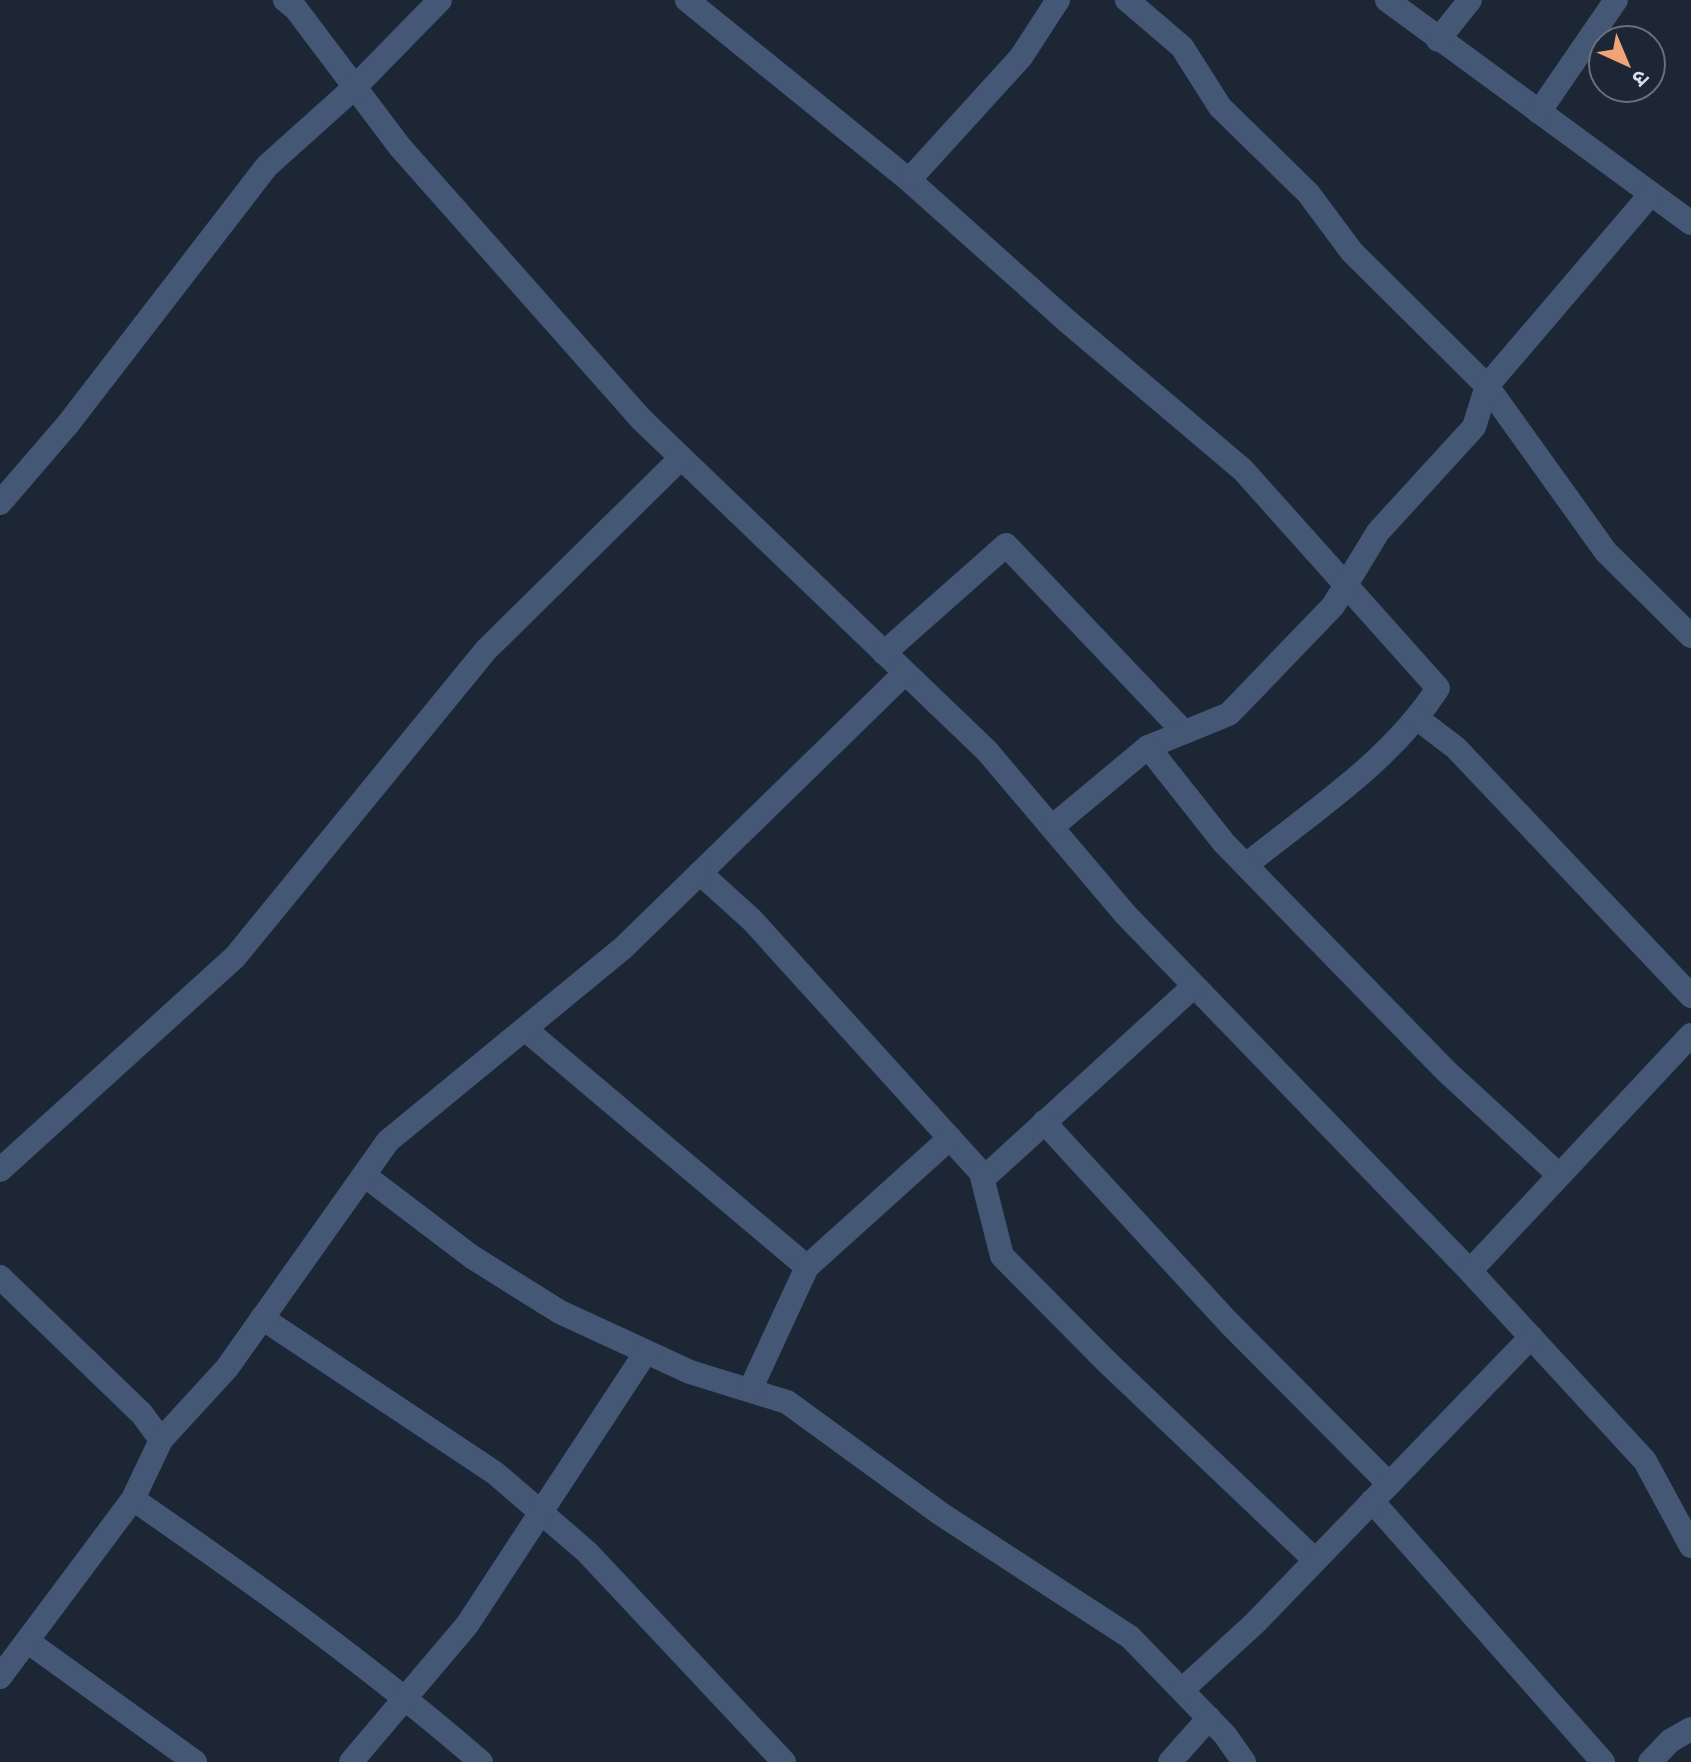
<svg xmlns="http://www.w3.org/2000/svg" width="1691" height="1762" font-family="Lora,'Noto Sans Devanagari',serif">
<rect width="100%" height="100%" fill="#1d2635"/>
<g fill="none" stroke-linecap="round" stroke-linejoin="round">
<!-- minor -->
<g stroke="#445775" stroke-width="24">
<path d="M285,0L296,9L400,147L641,419L987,751L1126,915L1470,1271L1645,1461L1691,1546"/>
<path d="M687,0L909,180L1067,321L1243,470L1438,688C1391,761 1313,811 1246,865"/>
<path d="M1127,0L1182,47L1220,107L1308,193L1352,252L1487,386L1606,552L1691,636"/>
<path d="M1387,0L1691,223"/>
<path d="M1438,40L1470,0"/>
<path d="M1539,112L1616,0"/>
<path d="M909,180L1021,57L1058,0"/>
<path d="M0,503L68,424L267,166L355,87L440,0"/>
<path d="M884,653L1006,545L1184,732"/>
<path d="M905,673L700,873L752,920L985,1177L1194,986"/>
<path d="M1418,719L1456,748L1691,996"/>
<path d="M1148,747L1229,714L1333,606L1378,532L1474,427L1487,386L1650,195"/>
<path d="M1052,827L1148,747L1224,843L1446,1071L1559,1175"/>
<path d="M525,1029L807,1267"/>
<path d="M1044,1122L1228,1322L1388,1483"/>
<path d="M0,1170L235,957L486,650L681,458"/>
<path d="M981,1173L1002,1256L1107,1362L1315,1560"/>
<path d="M364,1175L472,1257L560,1312L690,1372L787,1402L941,1514L1130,1637L1225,1735L1244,1762"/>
<path d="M1470,1271L1691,1035"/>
<path d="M0,1277L142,1414L161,1440"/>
<path d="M262,1318L495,1473L587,1552L784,1762"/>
<path d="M750,1390L807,1267L950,1138"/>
<path d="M133,1499C253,1582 370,1666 481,1762"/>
<path d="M1372,1501L1603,1762"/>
<path d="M27,1641L195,1762"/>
<path d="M0,1677L133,1499L161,1440L227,1368L388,1141L623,948L700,873"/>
<path d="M1182,1690L1255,1623L1531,1337"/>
<path d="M351,1762L467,1625L646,1352"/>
<path d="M1170,1762L1209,1718"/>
<path d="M1650,1762L1670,1741L1691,1729"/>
</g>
</g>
<!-- north arrow -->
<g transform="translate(1627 64) rotate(136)"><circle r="38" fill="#1d2635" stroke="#68707d" stroke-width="2"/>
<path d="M0-6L14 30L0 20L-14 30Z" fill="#efa377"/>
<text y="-12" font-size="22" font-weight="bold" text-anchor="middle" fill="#d8dee9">उ</text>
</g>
</svg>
